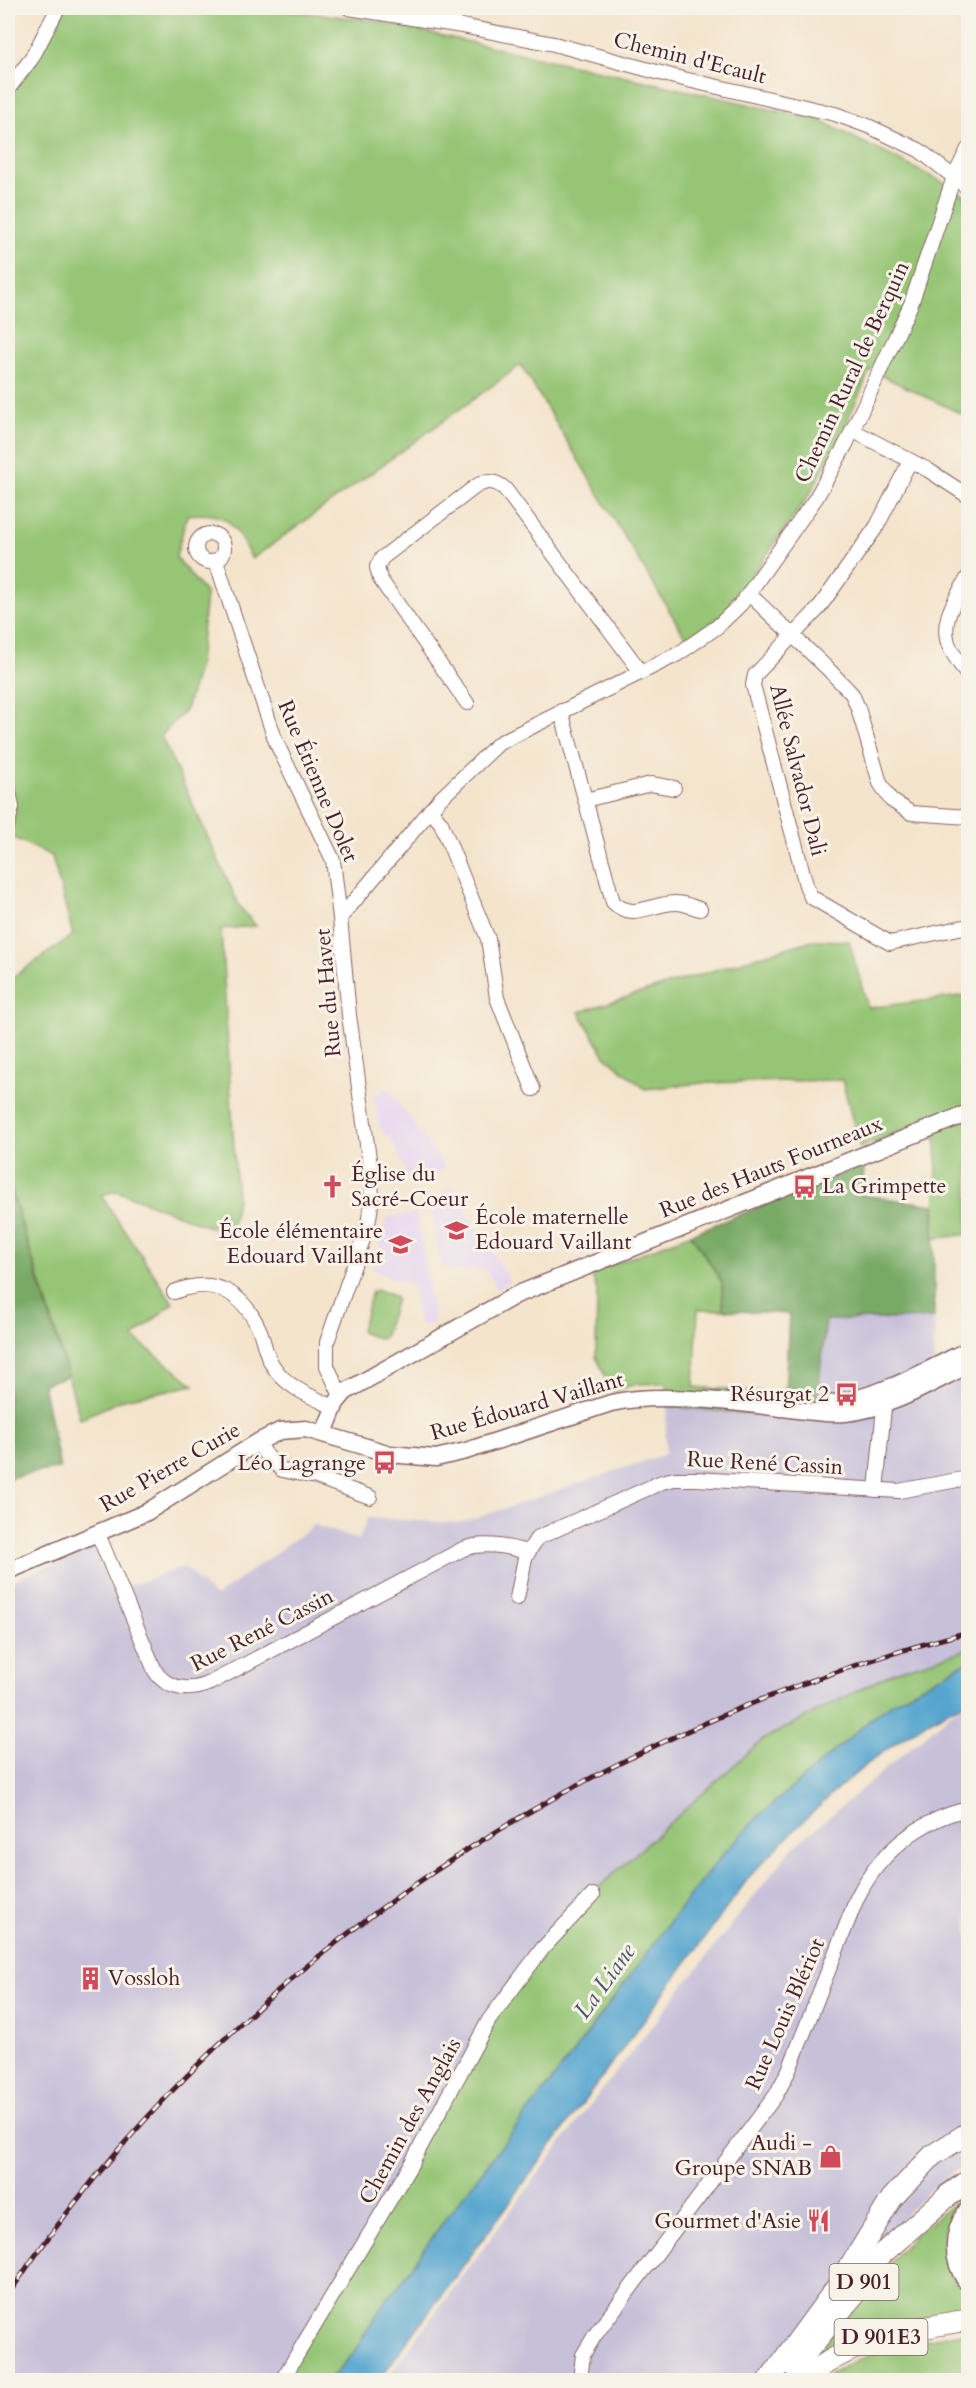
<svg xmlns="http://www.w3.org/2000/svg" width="976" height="2388" font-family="Cardo,serif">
<rect width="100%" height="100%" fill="#f7f3e8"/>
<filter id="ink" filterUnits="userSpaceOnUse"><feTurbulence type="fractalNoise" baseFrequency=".0167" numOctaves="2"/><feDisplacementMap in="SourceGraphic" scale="12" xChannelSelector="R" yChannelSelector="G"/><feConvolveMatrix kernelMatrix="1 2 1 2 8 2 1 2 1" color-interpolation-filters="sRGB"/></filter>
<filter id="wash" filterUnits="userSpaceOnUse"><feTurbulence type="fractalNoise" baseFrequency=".008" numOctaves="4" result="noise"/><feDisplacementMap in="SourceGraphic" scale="24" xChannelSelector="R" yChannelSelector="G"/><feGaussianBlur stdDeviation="1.35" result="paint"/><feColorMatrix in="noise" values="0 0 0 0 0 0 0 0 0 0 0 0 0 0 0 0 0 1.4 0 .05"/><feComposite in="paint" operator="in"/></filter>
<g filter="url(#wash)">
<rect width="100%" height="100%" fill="#f4e4cc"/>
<!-- built -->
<g fill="#e5d3f1">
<path d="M388,1088L445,1167L424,1183L416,1184L410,1180L391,1139L379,1128L374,1095Z"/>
<path d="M451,1187L510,1281L498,1289L485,1269L451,1271L443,1267L440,1259L431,1200Z"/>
<path d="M417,1214L434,1323L419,1326L413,1286L373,1270L387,1217Z"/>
</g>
<!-- industrial -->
<g fill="#c7c0d9">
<path d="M934,1318L935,1388L968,1373V1649L894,1672L421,2140L315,2317L272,2380H8V1583L93,1546L112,1591L184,1567L215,1597L314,1525L359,1540L367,1518L456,1523L477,1518L665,1454L667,1406L813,1420L825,1320Z"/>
<path d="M968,1703V2162L933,2187L895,2225L860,2268L760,2380H385L583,2114L791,1849L960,1706Z"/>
</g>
<!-- green -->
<g fill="#95c574" stroke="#707250" stroke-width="1.5">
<path d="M64,8H264L371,20L819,120L942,182L964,195L968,201V417L870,370L844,429L811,492L727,611L687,640L521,365L252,559C233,525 231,510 187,515L176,557L206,594L199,665L186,709L161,736L240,907L256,926L221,929L237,1200L230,1235L117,1191L101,1195L173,1303L133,1337L194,1385L124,1399L80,1419L55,1329L8,1180V981L73,935L52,856L8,835V94Z"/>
<path d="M812,940L849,941L868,1008L968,995V1234L934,1239C934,1199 942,1157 931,1118L860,1148L842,1080L703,1083L645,1089L605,1056L579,1012Z"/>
<path d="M691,1234L722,1282L723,1310L698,1309L694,1387L817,1397L814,1420L667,1406L666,1383L637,1384L612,1391L596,1357L597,1291L591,1273Z"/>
<path d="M375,1290L394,1296L396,1299L384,1337L381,1339L362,1333L361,1330L372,1292Z"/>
<path d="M968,1649V1661L879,1712L757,1818L722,1855L671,1920L568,2060L443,2222L398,2287L387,2298L352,2355L330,2380H272L315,2317L421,2140L483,2026L568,1915L762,1740L894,1672Z"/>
<path d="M968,2192V2313L797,2371L913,2236Z"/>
<path d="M968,2332V2380H822C865,2349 917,2341 968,2332Z"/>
</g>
<!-- forest -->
<g fill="#78aa66" stroke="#616448" stroke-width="1.5">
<path d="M864,1165L862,1195L934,1205V1318L826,1320L817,1397L785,1393L789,1314L723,1310L722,1282L691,1234Z"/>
<path d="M8,1180L68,1376L43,1384L60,1468L8,1478Z"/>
</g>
<!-- water -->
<path fill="#55a5cf" stroke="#50627d" stroke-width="1.5" d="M968,1661V1701C882,1740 814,1808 750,1876L379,2380H330L352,2355L387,2298L398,2287L443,2222L568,2060L671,1920L722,1855L757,1818L879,1712L895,1701Z"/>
</g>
<g filter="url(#ink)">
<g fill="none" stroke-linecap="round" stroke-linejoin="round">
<defs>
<g id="minor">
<path d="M349,8L462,26L554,44L675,77L835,114L868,126L919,150L968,188"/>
<path d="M8,89L32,58L58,8"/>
<path d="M852,430L928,470L968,496"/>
<path d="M910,461L877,526L818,609L755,675L753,685L806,885L811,897L890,943L968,926"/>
<circle cx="210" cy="548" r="14"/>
<path d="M216,561L276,742L333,860L340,918"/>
<path d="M968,577C956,599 938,622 950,648C955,658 963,667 968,677"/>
<path d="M749,594L828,669L852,694L858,708L880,783L891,800L911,813L968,817"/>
<path d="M467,703L380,579L377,567L382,558L475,487C486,480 495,480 505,489L641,672"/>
<path d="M561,711L613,902C633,922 653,902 677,903C684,903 692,907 700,909"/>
<path d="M8,786L12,807L8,823"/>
<path d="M585,800L651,784L674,788"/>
<path d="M430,810L441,823L488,939L497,998L533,1089"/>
<path d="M174,1292C215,1276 243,1292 260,1331C264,1342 266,1356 273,1366C287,1388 312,1397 334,1407"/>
<path d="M341,1396L327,1366V1342L368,1225L372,1198L370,1166L349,1015L340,918L439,800L499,743L678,654L717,627L741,604L816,498L846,444L911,304L954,177L968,149"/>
<path d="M258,1442L266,1455L282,1470L316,1477L370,1497"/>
<path d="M876,1490L885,1397"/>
<path d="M98,1534L155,1671C167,1690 191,1692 210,1683L463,1549C482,1542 507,1546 527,1552"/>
<path d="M517,1598L525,1558L537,1538L662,1482L674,1479H696L899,1491L968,1478"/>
<path d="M282,2380L410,2166L489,2020L543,1948L593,1895"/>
<path d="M580,2380L583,2355L595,2335L776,2095L789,2070L857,1898C879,1853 919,1820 968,1809"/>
</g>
<g id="tertiary">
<path d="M830,1404C880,1397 924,1372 968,1350"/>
<path d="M324,1433L336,1403L345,1392L516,1295L968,1113"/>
<path d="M8,1571L147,1512L258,1442L280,1431L306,1429L390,1454L436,1458L466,1451L611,1403C658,1392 732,1402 781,1408C802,1410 823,1415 845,1413C889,1409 929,1384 968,1365"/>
</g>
<g id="primary">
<path d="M846,2291L883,2253L949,2195"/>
<path d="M794,2367L862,2285"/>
<path d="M769,2380L842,2280L892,2198L933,2155L968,2133"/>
<path d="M803,2380C850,2340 909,2329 968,2320"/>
</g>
<g id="trunk">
<path d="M949,2195L968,2182"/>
<path d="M968,2214C955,2234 954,2258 968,2279"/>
</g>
</defs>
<!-- minor casing -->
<use href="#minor" stroke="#866463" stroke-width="16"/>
<!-- tertiary casing -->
<use href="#tertiary" stroke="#866463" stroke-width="19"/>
<!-- primary casing -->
<use href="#primary" stroke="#866463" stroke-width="23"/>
<!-- trunk casing -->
<use href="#trunk" stroke="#866463" stroke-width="25"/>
<!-- minor -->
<use href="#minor" stroke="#fff" stroke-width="14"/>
<!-- tertiary -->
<use href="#tertiary" stroke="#fff" stroke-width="16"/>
<!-- primary -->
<use href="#primary" stroke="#fff" stroke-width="21"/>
<!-- trunk -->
<use href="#trunk" stroke="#fff" stroke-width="22"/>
<defs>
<path id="rail" d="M8,2295C230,1962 584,1732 968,1632"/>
</defs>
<!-- rail casing -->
<use href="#rail" stroke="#4a1f2b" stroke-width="5"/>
<!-- rail -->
<use href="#rail" stroke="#f7f3e8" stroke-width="3" stroke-dasharray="9" stroke-linecap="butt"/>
</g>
</g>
<!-- icons -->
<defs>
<symbol id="bus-bare" viewBox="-9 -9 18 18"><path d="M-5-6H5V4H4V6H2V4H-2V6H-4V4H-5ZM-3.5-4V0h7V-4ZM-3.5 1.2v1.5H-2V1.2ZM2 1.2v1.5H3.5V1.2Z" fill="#d1495b" stroke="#f7f3e8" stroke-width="2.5" paint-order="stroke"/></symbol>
<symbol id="church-bare" viewBox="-9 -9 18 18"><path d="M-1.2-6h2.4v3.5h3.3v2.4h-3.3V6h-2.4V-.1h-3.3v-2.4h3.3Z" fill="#d1495b" stroke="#f7f3e8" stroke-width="2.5" paint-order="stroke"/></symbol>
<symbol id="school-bare" viewBox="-9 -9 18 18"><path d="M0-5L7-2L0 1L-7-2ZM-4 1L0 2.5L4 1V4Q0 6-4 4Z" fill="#d1495b" stroke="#f7f3e8" stroke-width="2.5" paint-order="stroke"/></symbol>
<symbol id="building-bare" viewBox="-9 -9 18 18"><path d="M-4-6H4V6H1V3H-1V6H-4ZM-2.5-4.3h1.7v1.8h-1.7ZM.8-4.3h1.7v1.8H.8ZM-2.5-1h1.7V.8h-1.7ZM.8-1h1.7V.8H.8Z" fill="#d1495b" stroke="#f7f3e8" stroke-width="2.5" paint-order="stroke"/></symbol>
<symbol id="shop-bare" viewBox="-9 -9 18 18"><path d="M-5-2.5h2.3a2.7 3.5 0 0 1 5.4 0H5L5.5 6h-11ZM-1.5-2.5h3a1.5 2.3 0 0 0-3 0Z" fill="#d1495b" stroke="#f7f3e8" stroke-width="2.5" paint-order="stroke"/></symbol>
<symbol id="restaurant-bare" viewBox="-9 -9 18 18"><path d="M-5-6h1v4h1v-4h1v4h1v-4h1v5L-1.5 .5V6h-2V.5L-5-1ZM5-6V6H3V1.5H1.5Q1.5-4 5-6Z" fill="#d1495b" stroke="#f7f3e8" stroke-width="2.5" paint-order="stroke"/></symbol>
</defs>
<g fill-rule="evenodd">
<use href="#bus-bare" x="788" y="1170" width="33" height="33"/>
<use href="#church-bare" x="316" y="1170" width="33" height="33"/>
<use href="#school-bare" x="440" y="1214" width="33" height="33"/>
<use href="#school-bare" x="384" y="1228" width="33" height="33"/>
<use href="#bus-bare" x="830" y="1378" width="33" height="33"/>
<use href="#bus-bare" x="368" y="1446" width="33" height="33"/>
<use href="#building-bare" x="74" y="1962" width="33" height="33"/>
<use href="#shop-bare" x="814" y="2140" width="33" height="33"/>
<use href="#restaurant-bare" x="802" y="2204" width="33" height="33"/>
</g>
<g text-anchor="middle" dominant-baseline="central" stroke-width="6" stroke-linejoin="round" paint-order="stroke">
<!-- shield labels -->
<g fill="#f7f3e8" stroke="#7e5f64" stroke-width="1.5">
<rect x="829.5" y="2264" width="69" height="36" rx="4.5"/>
<rect x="834.5" y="2319" width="93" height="36" rx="4.5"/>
</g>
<g font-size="21" font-weight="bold" fill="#4a1f2b">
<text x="864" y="2282">D 901</text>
<text x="881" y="2337">D 901E3</text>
</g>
<!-- street labels -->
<g font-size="22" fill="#4a1f2b" stroke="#f7f3e8">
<text transform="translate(690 58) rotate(14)">Chemin d'Ecault</text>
<text transform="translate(852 372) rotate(-65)">Chemin Rural de Berquin</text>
<text transform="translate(798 770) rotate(76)">Allée Salvador Dali</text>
<text transform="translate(318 781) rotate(67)">Rue Étienne Dolet</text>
<text transform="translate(328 993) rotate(-95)">Rue du Havet</text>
<text transform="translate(771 1167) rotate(-22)">Rue des Hauts Fourneaux</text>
<text transform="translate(527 1406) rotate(-16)">Rue Édouard Vaillant</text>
<text transform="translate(765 1463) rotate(3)">Rue René Cassin</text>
<text transform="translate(170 1467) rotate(-30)">Rue Pierre Curie</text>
<text transform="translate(262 1630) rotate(-27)">Rue René Cassin</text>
<text transform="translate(785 2014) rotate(-66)">Rue Louis Blériot</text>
<text transform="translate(410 2121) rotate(-61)">Chemin des Anglais</text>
</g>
<!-- poi labels -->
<g font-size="22" fill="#4a1f2b" stroke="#f7f3e8" text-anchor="end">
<text x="351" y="1174" text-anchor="start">Église du<tspan x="351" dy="25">Sacré-Coeur</tspan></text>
<text x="822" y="1186" text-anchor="start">La Grimpette</text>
<text x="475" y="1217" text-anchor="start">École maternelle<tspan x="475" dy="25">Edouard Vaillant</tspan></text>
<text x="383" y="1231">École élémentaire<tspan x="383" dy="25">Edouard Vaillant</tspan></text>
<text x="829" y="1394">Résurgat 2</text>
<text x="366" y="1463">Léo Lagrange</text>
<text x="108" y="1978" text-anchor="start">Vossloh</text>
<text x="812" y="2143">Audi -<tspan x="812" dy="25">Groupe SNAB</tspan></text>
<text x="801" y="2221">Gourmet d'Asie</text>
</g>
<!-- water labels -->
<g font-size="24" font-style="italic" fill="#4e556d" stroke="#f7f3e8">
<text transform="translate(605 1981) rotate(-54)">La Liane</text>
</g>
</g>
<!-- margin -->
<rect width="976" height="2388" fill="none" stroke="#f7f3e8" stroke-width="30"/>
</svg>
